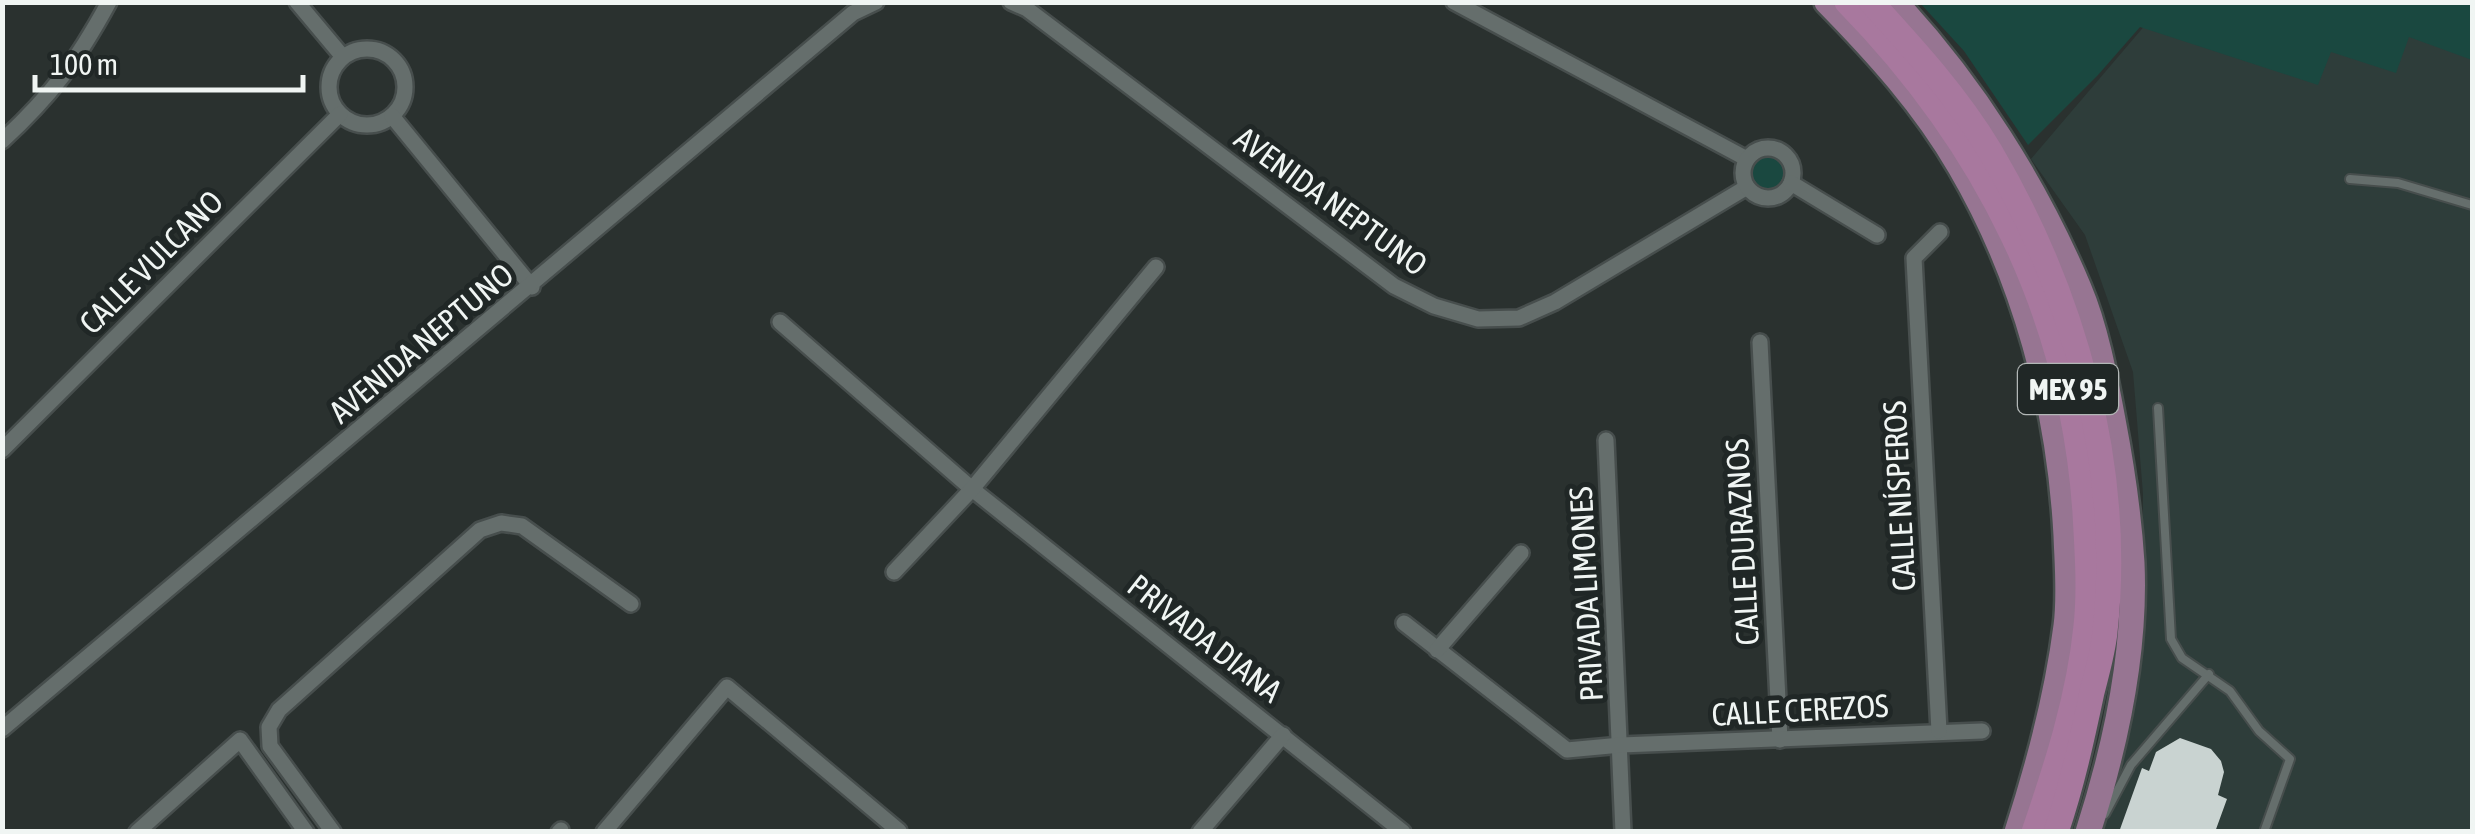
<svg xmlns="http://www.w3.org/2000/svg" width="2475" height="834" font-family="'Asap Condensed',sans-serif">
<rect width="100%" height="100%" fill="#2a312f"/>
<!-- built -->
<path fill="#2e3d3a" d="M2164,3H2332L2472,57V831H2100L2142,610L2143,494L2133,372L2085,235L2031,159Z"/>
<!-- green -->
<g fill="#1a4840">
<path d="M1920,3H2472V60L2409,37L2396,73L2331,52L2318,85L2140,27L2098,75L2028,145L1964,51Z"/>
<circle cx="1769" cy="172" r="19"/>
</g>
<!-- building -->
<path fill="#c9d3d1" d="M2180,738L2211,749L2221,761L2224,772L2218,795L2227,799L2215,832H2119L2142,768L2149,771L2156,752Z"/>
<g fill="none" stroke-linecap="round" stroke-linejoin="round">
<defs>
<g id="service">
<path d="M2350,179L2398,183L2472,205"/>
<path d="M2158,408L2171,639L2182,658L2230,691L2259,731L2290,759L2264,832"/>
<path d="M2105,814L2131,765L2209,674"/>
</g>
<g id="minor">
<path d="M297,2L343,57"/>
<path d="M1011,2L1027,9L1394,286L1434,306L1478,319L1519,318L1555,302L1747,187"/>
<path d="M1454,2L1747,159"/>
<circle cx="367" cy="87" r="38"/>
<path d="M392,116L532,287"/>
<path d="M2,141C51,96 77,61 109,2"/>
<circle cx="1768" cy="173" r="25"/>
<path d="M1791,183L1877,235"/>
<path d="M780,322L972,489L1403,832"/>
<path d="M1760,342L1780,740"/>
<path d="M1606,440L1623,832"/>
<path d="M2,450L340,114"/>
<path d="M894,572L972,489L1156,267"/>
<path d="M1404,623L1567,750L1621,745L1982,731"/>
<path d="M1437,650L1521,553"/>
<path d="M2,729L853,13L876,2"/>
<path d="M1939,731L1914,258L1940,232"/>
<path d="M137,832L240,740L306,832"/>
<path d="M333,832L270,746L269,727L279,710L480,530L501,523L522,526L631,604"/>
<path d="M559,832L561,830"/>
<path d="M604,832L727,687L899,831"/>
<path d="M1200,832L1283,735"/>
</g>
<g id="primary">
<path d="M1827,2C1877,53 1924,105 1960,167C2025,278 2059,407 2066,535C2067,564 2070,596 2066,626C2057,696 2039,764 2017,832"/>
<path d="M1895,2C1972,85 2035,184 2079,288C2096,328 2105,377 2113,420C2122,467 2129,515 2132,563C2136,652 2115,748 2088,832"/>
</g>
<g id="trunk">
<path d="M1847,2C1985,143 2072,314 2085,513C2087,550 2090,589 2086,626C2079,696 2057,765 2034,832"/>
<path d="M1871,2C1914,49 1957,96 1990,151C2074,293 2123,466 2105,632C2103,652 2097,672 2092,692C2082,739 2072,785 2056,832"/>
</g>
</defs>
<!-- service casing -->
<use href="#service" stroke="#474e4d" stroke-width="12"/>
<!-- minor casing -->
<use href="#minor" stroke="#474e4d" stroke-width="20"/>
<!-- primary casing -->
<use href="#primary" stroke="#474e4d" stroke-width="30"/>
<!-- trunk casing -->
<use href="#trunk" stroke="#474e4d" stroke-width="30"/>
<!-- service -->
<use href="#service" stroke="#656e6c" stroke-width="8"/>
<!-- minor -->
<use href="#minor" stroke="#656e6c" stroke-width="15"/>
<!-- primary -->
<use href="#primary" stroke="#977592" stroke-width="25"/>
<!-- trunk -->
<use href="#trunk" stroke="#a8789e" stroke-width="25"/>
</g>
<g text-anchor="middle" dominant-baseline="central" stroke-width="10" stroke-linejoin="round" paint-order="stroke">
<!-- shield labels -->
<rect fill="#202726" stroke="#b2b7b6" stroke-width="2.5" x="2018" y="364" width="100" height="50" rx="8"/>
<g font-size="30" font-weight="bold" fill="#f0f5f3">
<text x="2068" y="389">MEX 95</text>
</g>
<!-- street labels -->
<g font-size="32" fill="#f0f5f3" stroke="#202726">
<text transform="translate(1331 201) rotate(36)">AVENIDA NEPTUNO</text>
<text transform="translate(151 262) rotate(-45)">CALLE VULCANO</text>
<text transform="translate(421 343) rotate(-40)">AVENIDA NEPTUNO</text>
<text transform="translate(1899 496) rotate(-93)">CALLE NÍSPEROS</text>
<text transform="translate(1742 542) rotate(-93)">CALLE DURAZNOS</text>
<text transform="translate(1586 594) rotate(-93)">PRIVADA LIMONES</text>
<text transform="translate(1205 638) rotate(38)">PRIVADA DIANA</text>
<text transform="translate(1800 710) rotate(-3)">CALLE CEREZOS</text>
</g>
</g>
<!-- border -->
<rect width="2475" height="834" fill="none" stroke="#f0f5f3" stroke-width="10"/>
<!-- scale -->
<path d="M35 75v15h268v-15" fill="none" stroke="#f0f5f3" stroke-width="5"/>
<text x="50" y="75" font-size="30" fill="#f0f5f3" stroke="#202726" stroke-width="8" paint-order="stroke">100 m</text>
</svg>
